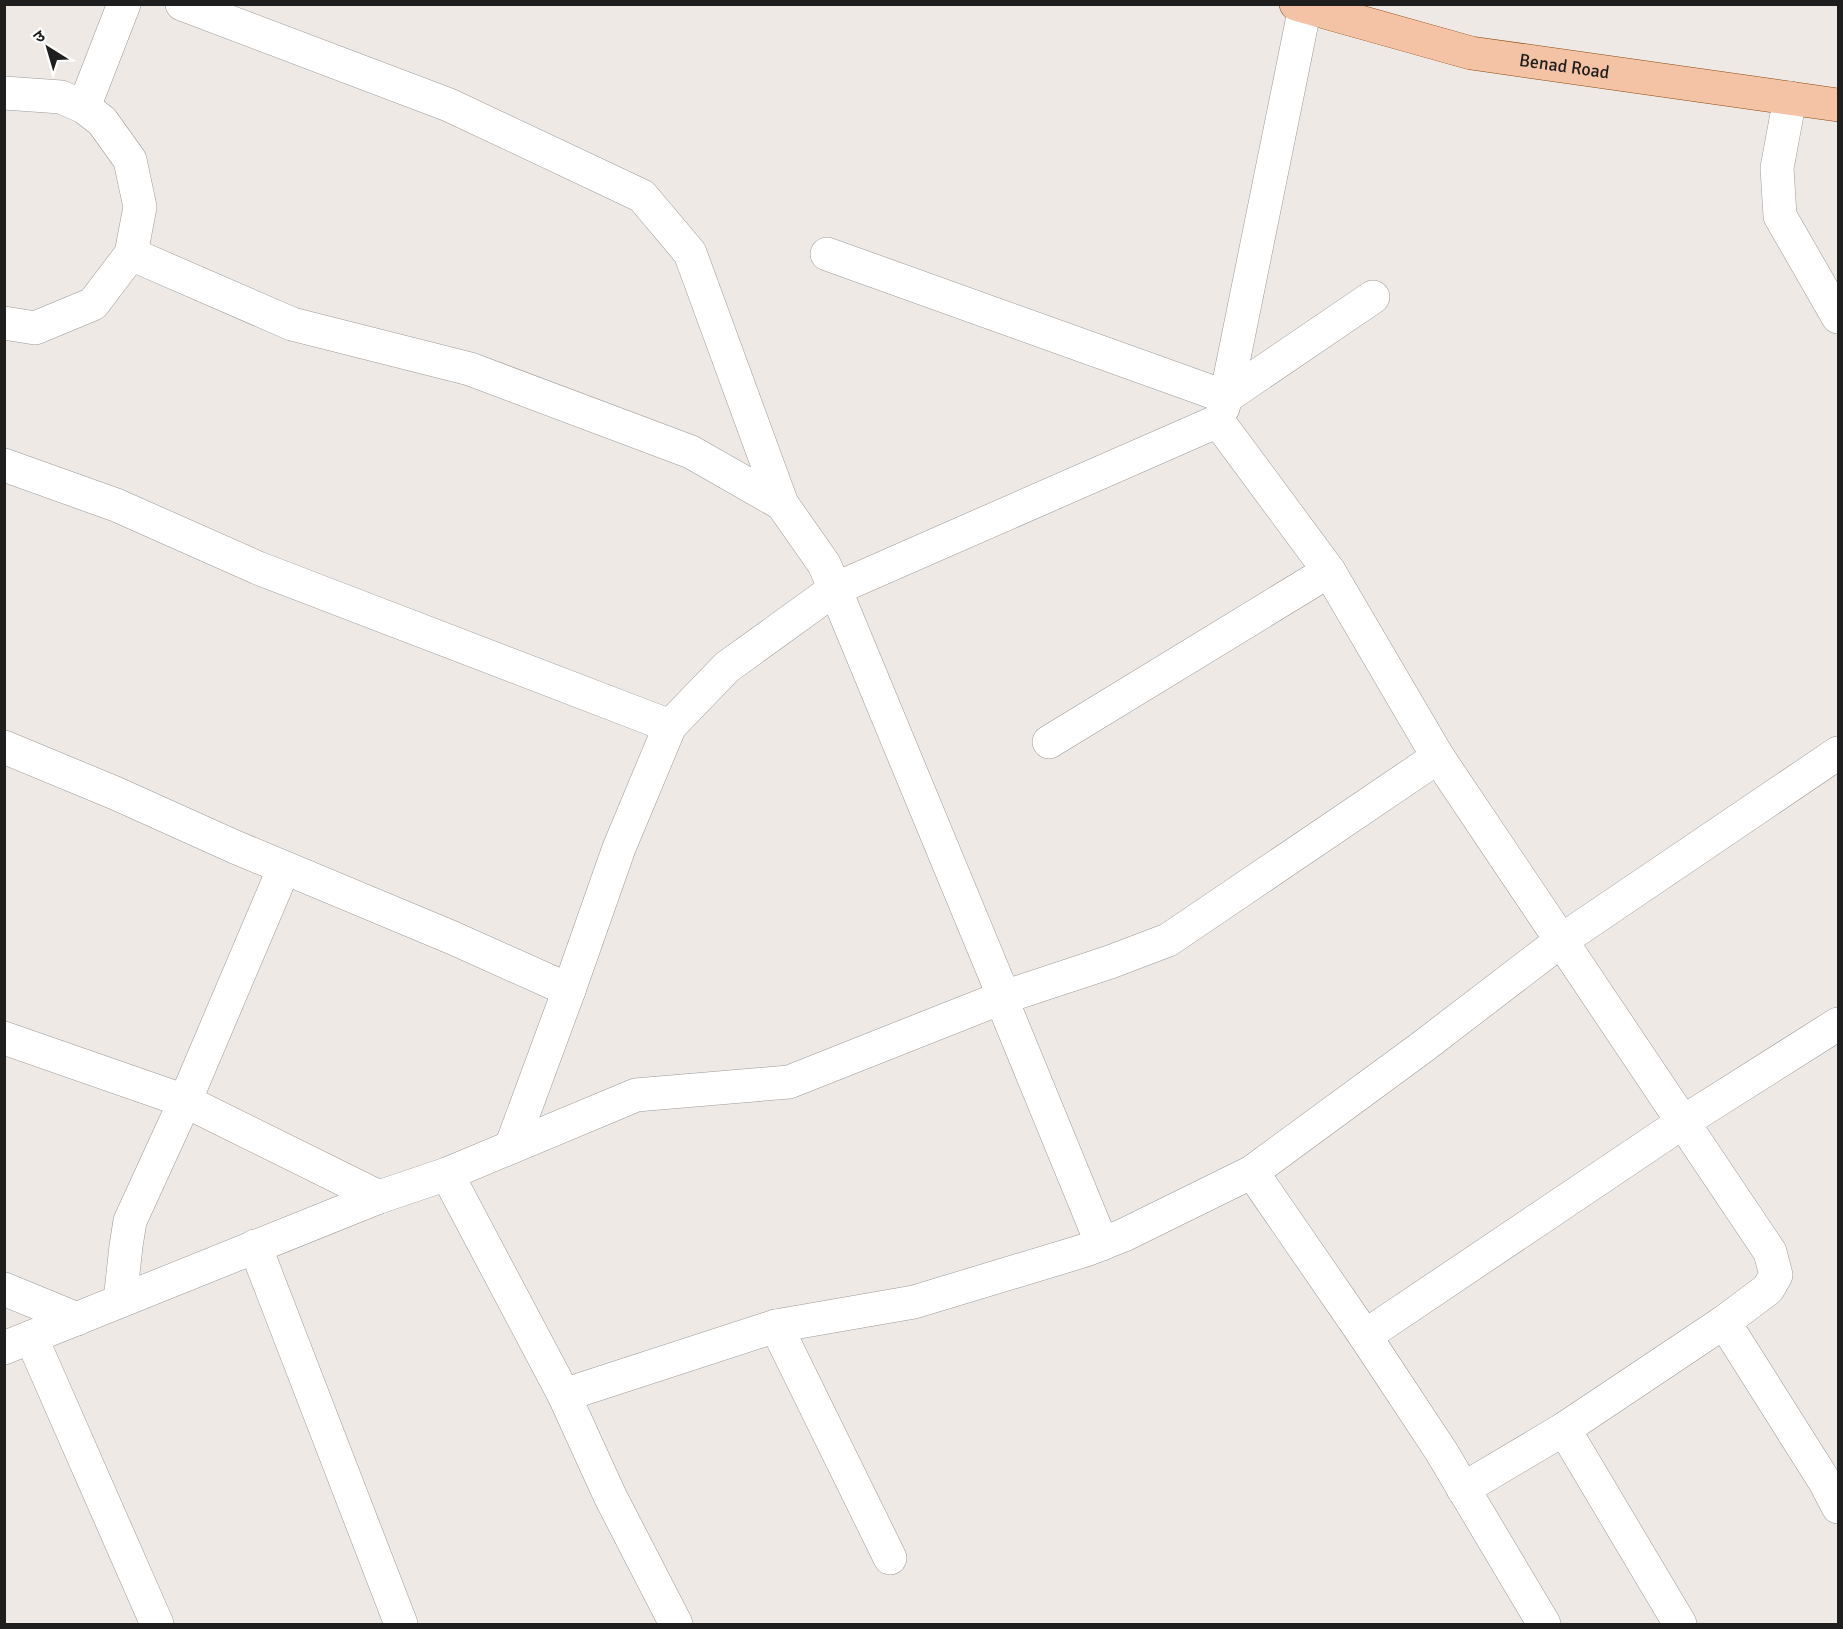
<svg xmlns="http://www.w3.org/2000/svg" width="1843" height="1629" font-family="Signika,'Noto Sans Devanagari',sans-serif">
<rect width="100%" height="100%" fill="#eee9e5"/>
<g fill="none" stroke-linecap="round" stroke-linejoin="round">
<defs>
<g id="minor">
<path d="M182,4L449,105L642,196L690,253L782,504"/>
<path d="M4,93L61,97L84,107L102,121L130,160L140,207L131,254L93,304L35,328L4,323"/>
<path d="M1790,98L1777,168L1780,216L1838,317"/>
<path d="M84,107L124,4"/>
<path d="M131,254L292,324L470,369L691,452L782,504L824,564L835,589L1218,421L1329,571L1438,757L1770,1252L1776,1275L1768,1289L1724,1322"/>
<path d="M827,254L1226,397L1373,297"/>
<path d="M1223,408L1226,397L1305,7"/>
<path d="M4,465L116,505L258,568L670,726"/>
<path d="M1049,742L1329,571"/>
<path d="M4,747L115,793L235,847L453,938L569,990"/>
<path d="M1001,998L1102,1244"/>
<path d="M4,1038L185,1101L379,1197"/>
<path d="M511,1147L569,990L619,848L670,726L727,667L835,589L1004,997"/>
<path d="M1252,1172L1365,1336L1441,1451L1544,1624"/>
<path d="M447,1174L564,1395"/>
<path d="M255,1246L401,1624"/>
<path d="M4,1289L77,1319"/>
<path d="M120,1301L126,1246L130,1221L185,1101L284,868"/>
<path d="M776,1326L890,1558"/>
<path d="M1365,1336L1683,1122L1838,1024"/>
<path d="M31,1337L157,1624"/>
<path d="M4,1348L379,1197L447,1174L636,1095L789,1082L1001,998L1110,962L1168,940L1438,757"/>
<path d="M1463,1489L1564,1429"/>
<path d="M676,1624L610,1496L564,1395L776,1326L914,1302L1086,1250L1124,1235L1252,1172L1421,1048L1562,940L1838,753"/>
<path d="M1680,1624L1564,1429L1724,1322L1825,1482L1838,1507"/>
</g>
<g id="major">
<path id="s1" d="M1296,4L1471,53L1838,105"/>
</g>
</defs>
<!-- minor casing -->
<use href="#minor" stroke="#9b9b9b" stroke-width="34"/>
<!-- major casing -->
<use href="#major" stroke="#8c490c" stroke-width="34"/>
<!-- minor -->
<use href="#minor" stroke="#fff" stroke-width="33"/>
<!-- major -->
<use href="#major" stroke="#f4c2a4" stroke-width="33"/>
</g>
<g text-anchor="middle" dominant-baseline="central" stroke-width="5" stroke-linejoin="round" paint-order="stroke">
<!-- street labels -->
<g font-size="18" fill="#1e1e1e" stroke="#fff">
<text stroke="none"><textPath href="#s1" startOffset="276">Benad Road</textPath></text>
</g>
</g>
<!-- border -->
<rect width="1843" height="1629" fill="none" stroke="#1e1e1e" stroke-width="12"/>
<!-- north arrow -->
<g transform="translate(48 48) rotate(323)" stroke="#ffffff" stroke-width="4.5" paint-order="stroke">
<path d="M0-4.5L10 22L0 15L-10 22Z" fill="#1e1e1e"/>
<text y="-9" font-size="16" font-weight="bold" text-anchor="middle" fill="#1e1e1e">उ</text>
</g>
</svg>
